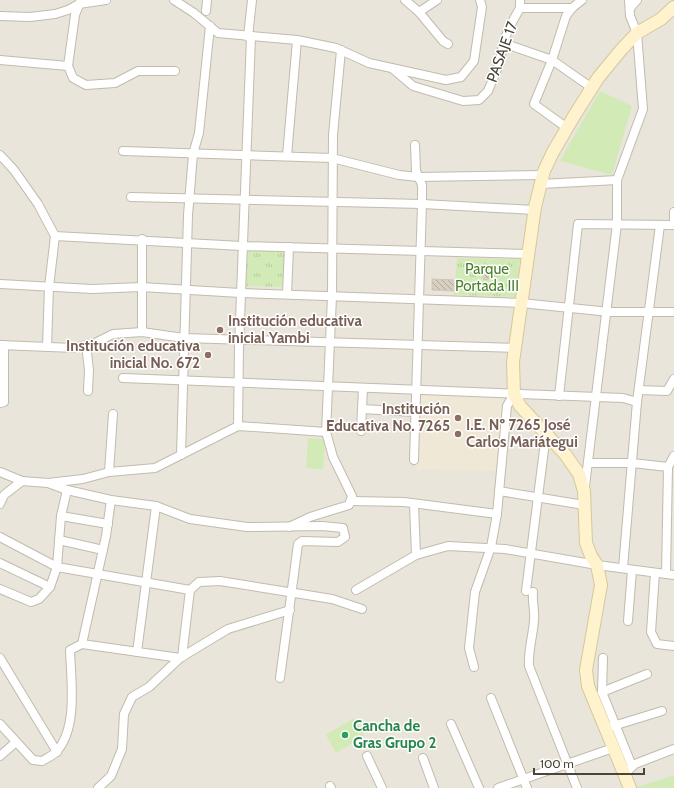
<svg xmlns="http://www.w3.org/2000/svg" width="674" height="788" font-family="Cabin,sans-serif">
<defs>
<pattern id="grass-tufts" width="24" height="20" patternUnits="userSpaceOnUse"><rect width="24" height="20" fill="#d2eab5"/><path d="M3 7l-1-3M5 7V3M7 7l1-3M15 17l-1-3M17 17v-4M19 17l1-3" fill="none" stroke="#b6ca9c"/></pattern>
<pattern id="building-back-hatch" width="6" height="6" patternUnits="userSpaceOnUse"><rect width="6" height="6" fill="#d8cfc1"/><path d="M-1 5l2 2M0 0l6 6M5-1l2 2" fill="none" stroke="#b1aa9e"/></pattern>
</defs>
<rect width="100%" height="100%" fill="#f6f3ec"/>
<!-- residential -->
<rect fill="#eae5da" x="0" y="0" width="674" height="788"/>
<!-- education -->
<path fill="#efe8d6" d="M417,393L499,396L502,399L498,471L416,469Z"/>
<!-- grass -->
<g fill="url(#grass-tufts)">
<path d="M248,250L286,252L284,287L246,286Z"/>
<path d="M457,258L520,259L515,297L454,295Z"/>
</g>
<!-- pitch -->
<g fill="#d2eab5">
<path d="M600,91L632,106L612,175L560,161Z"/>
<path d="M308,438L325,439L323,469L306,468Z"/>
<path d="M354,718L364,736L336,753L326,735Z"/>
<path d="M674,775V788H635Z"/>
</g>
<!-- building -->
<g fill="url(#building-back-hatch)" stroke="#d3c7b4">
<circle cx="486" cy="277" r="3"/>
<path d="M432,279L454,280V291L432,290Z"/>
</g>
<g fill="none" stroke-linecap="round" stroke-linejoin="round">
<defs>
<g id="street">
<path d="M174,0L194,13L218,33L297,40L336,48L369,63L446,80L461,77L474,61L482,7L480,0"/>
<path d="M405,0L419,12L443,41L448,44"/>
<path d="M520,8H572"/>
<path d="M630,8L637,0"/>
<path d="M206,11L207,0"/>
<path d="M419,12L437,0"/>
<path d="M0,16L30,17L55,14L68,10L79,4L106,0"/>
<path d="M248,37L252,0"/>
<path d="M503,43L552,60L592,88"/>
<path d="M0,60L68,66L73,78L86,85L115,83L138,71H175"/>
<path d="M68,66L75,15L80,2"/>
<path d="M393,69L413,86L463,101L479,100L488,91L500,62L503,43L510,26L520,8V0"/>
<path d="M567,128L534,104L552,60L566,16L572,8L582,0"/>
<path d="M123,151L332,158L399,175L418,177L543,175"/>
<path d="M0,155L14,170L38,204L55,236L49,287L47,347"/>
<path d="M287,156L297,40"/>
<path d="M541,184L617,180"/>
<path d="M131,197L422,204L534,210"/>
<path d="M674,225V212"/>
<path d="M55,236L242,246L528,254"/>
<path d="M0,284L92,289L141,287L240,293L521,303L610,312H674"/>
<path d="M287,294L289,247"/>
<path d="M142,332V239"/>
<path d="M0,345L74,348L95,343L113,334L142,332L184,338L515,348"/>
<path d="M86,345L89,370L88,391"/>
<path d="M123,378L623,398L637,402"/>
<path d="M639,390L667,391L674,379"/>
<path d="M559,396L578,224L674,225"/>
<path d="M0,403L4,402V345"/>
<path d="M362,409L415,412"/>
<path d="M238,426L239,346L251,37"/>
<path d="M361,431L363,388"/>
<path d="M181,455L188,215L193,154L199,133L210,26"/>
<path d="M414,460L422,204V185L416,171L415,145"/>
<path d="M588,463H632L668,467"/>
<path d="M0,472L22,481"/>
<path d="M109,472L113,414"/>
<path d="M48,483L67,490L111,500L156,506L190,519L247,527L322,526L343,528L345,537L338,542L302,541L298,544L280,678"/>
<path d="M585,486L617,224V180L643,109L637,33L630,16L629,0"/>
<path d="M499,491L584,505"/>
<path d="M352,501L404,502L497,514"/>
<path d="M0,504L4,495L22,481L48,483L83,479L109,472L155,468L238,426L326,432"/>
<path d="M414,504L416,555"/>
<path d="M61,516L108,524"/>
<path d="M289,527L310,517L349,505L352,496L333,457L326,432L332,296L333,135L341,50"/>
<path d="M0,537L57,567L190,590L199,582L220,581L332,599L362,609"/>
<path d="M59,540L103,550"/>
<path d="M0,563L50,587"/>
<path d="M623,568L637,402L660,225"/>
<path d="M655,573L651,632L657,644L674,646"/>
<path d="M666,574L668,467L674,456"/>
<path d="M0,589L31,602L39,599L50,587L57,567L61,516L67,490"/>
<path d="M356,590L416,555L448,546L505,549L597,565L674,575"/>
<path d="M526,591L546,434"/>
<path d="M533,592C532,602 535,611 534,620C533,636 528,650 529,666L577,788"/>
<path d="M628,621L632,570"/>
<path d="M82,644L106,536L111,500"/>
<path d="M137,652L156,506"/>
<path d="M182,657L190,590"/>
<path d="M0,658L57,752"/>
<path d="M474,667L469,648L475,592L491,547L497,514L507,406L514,394"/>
<path d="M602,692L603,658"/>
<path d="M491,698L527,788"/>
<path d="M0,724L33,760L42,761C47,758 54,755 57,751C78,727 71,680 70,650L82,644L180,658"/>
<path d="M451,724L479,788"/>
<path d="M610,727L662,711"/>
<path d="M0,756L16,742"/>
<path d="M367,756L382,788"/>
<path d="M423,758L434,788"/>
<path d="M632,766L602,692L647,674"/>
<path d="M629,770L635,764L674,749"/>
<path d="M330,786L331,788"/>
<path d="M98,788L111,776L122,749L124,714L132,697L149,687L180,658L228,629L290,610"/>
<path d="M498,788L613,748"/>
</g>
<path id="secondary" d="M630,788L588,686L586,670L601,585L597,565L591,556L586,543L584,491L579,474L565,454L520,406L514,394L513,362L535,207L544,171L553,152L574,116L598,78L621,50L637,33L661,19L674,7"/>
</defs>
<!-- street casing -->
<use href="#street" stroke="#c2bbae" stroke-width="10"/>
<!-- secondary casing -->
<use href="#secondary" stroke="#d6c79b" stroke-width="14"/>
<!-- street -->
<use href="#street" stroke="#fff" stroke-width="8"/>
<!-- secondary -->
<use href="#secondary" stroke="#fff3cd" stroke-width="12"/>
</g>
<!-- markers -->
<g fill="#8d6e63" stroke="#fff" stroke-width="1.5">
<circle cx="220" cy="330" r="4"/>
<circle cx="208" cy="355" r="4"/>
<circle cx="458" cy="418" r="4"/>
<circle cx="458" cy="434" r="4"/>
</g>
<circle fill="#2e9e5b" stroke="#fff" stroke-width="1.5" cx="345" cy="735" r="4"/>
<g text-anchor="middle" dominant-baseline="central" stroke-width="3" stroke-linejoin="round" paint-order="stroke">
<!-- street labels -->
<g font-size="15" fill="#4b4439" stroke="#fff">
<text transform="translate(502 52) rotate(-70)">PASAJE 17</text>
</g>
<!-- park labels -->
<g font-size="15" fill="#4a7f2a" stroke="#fff">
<text x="487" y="269">Parque<tspan x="487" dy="17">Portada III</tspan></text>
</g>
<!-- education labels -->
<g font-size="15" font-weight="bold" fill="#785e54" stroke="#fff" text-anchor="start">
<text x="228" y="321">Institución educativa<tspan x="228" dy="17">inicial Yambi</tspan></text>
<text x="200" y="346" text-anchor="end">Institución educativa<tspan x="200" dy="17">inicial No. 672</tspan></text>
<text x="450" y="409" text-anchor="end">Institución<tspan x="450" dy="17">Educativa No. 7265</tspan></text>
<text x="466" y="425">I.E. Nº 7265 José<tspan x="466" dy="17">Carlos Mariátegui</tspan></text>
</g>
<!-- leisure labels -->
<g font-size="15" font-weight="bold" fill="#27864d" stroke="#fff" text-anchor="start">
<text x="353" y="726">Cancha de<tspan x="353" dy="17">Gras Grupo 2</tspan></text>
</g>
</g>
<!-- scale -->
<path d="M534 768v6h110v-6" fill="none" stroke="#4b4439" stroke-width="2"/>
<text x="540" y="768" font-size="12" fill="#4b4439" stroke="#ffffff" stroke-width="3" paint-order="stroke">100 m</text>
</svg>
